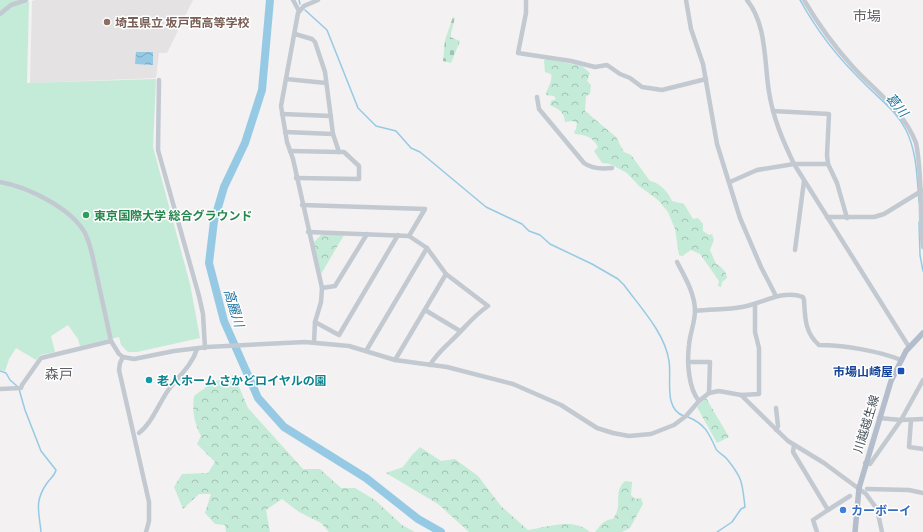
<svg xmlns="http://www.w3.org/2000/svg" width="923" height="532" font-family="'PT Sans Narrow','Noto Sans JP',sans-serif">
<defs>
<pattern id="forest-crowns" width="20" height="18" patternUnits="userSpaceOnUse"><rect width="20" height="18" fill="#c4ebd8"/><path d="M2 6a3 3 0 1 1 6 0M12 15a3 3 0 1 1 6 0" fill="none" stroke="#a1c1b2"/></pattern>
<pattern id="cemetery-stones" width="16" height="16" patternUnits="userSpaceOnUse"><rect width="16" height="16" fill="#c4ebd8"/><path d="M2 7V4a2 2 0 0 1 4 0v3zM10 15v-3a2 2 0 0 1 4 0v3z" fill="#a1c1b2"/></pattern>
<pattern id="water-waves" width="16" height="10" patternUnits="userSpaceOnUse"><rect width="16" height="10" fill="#96cae4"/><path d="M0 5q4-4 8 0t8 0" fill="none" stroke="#7ca7bc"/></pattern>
</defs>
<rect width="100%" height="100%" fill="#f3f1f1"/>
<!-- education -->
<path fill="#e4e2e2" d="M36,0H193L167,53H159L156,78L30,83L32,1Z"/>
<!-- forest -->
<g fill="url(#forest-crowns)">
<path d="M548,59L582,66L590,73L587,81L591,85L590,94L586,96L585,111L616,137L624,152L631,155L650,181C660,183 669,193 672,201L684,204L693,219L698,218L703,224V231L709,235L712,234L714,240L710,250L716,264C721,266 727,272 727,278L722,282L721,287L718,286L719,281L700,254L691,250L682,256L679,255L675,229L668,212L658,200L639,186L627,173L610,164L602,163L594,151L598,147C593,137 586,135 575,134L574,132L576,129L577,123L573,121L565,122C564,111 558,109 550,105L551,101L556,99L554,96L546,95C547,86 553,83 551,74L545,72L544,60Z"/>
<path d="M321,235H344L321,274L313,243Z"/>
<path d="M234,375L248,408L303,469H320L341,488H355L375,500L402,525L415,532H329L321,523L299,512L282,499L266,510L270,532H226L225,525L215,524L205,513L211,494H199L183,509L174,487L182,474L208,473L215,462L197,444L201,436C194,422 192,412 194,396L213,382Z"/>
<path d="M706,398L729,437L717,443L697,407Z"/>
<path d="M420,447L441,461L455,459L478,476L501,506L528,530C549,527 573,517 590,532H595C601,525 603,520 613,519C624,504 612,493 625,481L632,482L631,495L635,499L641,498L643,504L630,528L622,532H469L438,504L386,473L403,467L412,455Z"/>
</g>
<!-- cemetery -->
<path fill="url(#cemetery-stones)" d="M453,17L455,18L450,37L460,41L451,63L443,61L445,40Z"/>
<!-- pitch -->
<path fill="#c4ebd8" d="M0,0H23L29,2L27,83L156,79L153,147L190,284L200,338L137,352H128L121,345L119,337L80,346L78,339L68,325L51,336L55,352L40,355L36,360L16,348L9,359L5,371L0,370Z"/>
<!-- water -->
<path fill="url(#water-waves)" d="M136,52H153V65L135,64Z"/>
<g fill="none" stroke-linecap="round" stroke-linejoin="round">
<!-- stream -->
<g stroke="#96cae4" stroke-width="1.5">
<path d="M299,0L300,4"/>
<path d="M800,0C817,31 838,58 863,82C878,98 896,110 906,130C917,152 917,178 919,202"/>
<path d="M305,10L327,30L358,108L376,126L396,131L411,148L420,152L486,207L522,224L529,231L540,235L550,244L592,264L618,279L624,285C640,307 665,333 669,361C672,378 663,409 684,416"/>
<path d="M919,222L920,255L923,271"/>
<path d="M0,371L6,373L10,380L17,386"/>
<path d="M19,389L25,410L41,451L56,470C55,475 50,479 47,483C34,502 39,511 41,532"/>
<path d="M688,417C705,424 709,433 716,449C718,453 724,455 727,459C743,479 742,482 745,507L741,509L732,522L717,532"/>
</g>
<!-- river -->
<path stroke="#96cae4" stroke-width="8" d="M270,0L262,90L245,143L224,187L214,221L209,263L224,321L258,398L284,427L366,478L418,519L441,532"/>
<!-- minor -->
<g stroke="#c3c9d1" stroke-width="4.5">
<path d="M293,0L299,11"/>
<path d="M526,0V13L518,53L571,61L595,67L607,65L620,74L630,78L642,87L662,90L706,79"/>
<path d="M686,0L691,29L703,64L717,144L740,218L761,267L776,296"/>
<path d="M747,0C767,25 764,61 769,92C773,118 783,141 794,164L909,347"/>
<path d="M804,0C818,24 834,46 853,67C875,91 904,111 916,143C923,177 919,213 923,247"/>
<path d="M0,14L11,5L26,0"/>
<path d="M295,34L312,39L315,42L325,72L333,134L339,152H344L359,166V179L296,178"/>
<path d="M286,79L326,83"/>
<path d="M159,80L158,150L199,296L203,314L205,348"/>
<path d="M537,97L539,109L584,163C592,169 602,169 612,168"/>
<path d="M773,111L829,114L827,155L828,164L837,183L847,218"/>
<path d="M282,114L331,116"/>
<path d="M285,132L333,134"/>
<path d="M290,151L339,152"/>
<path d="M0,182C28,187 71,208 85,233C91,245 93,259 96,272C101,295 106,318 111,341L119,354L123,357L134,359L174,351L207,347L305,342L349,346L395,360L447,367L513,384L561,405L597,428L613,433L629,436L651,434L674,425L686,416L699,401L709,393L719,391L741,395L788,441L824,463L866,494L877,509L882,532"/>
<path d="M730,182L757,170L794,164H828"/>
<path d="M302,205L425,209L409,236"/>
<path d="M827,217H874L884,214L923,190"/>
<path d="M308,232L409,236L427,248L446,274L488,306C473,316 464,329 451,341C443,349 436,355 430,365"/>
<path d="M795,250L804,181"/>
<path d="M677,262C685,277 695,294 695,311C695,322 690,333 689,345C687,361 688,388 699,401"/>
<path d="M322,288L335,286L367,234"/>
<path d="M425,310L460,331"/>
<path d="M695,311C711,309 727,310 742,307C762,304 782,289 803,297L804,300C805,318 805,333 819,345C843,345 879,351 901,360"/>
<path d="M315,322L339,335L398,235"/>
<path d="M314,342L315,322L321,302L322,288L293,159L287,142L281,106L298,13L304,6L318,0"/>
<path d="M366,351L427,248"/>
<path d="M123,357L120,363L119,370L149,502V521L146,532"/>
<path d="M395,360L446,274"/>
<path d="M688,362H710L709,393"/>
<path d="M0,389L21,388L22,385L41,358L111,341"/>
<path d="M741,395L759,394V348L755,332V304"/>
<path d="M776,408L778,426L776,430"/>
<path d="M879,418L901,420L923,419"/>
<path d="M911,420L909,447L923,449"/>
<path d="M139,433C152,423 159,403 169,389C179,376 192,365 197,349"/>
<path d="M794,445L793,452L828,510L850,496"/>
<path d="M865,463L870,464L901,420L923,380"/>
<path d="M867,489L909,490L923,493"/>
<path d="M817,532L813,520L828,510"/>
</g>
<!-- major -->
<path stroke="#b3bdcc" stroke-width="5.5" d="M855,532L859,488L891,381L906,351L923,333"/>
</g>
<!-- markers -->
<circle fill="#8d6e63" stroke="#fff" stroke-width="1.5" cx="107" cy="22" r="4"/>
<circle fill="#2e9e5b" stroke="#fff" stroke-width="1.5" cx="86" cy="215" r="4"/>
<rect fill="#1a4fb4" stroke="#fff" stroke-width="1.5" x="897" y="367" width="8" height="8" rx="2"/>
<circle fill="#0f9aa8" stroke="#fff" stroke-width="1.5" cx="149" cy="380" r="4"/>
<circle fill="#3f7fe0" stroke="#fff" stroke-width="1.5" cx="843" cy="510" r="4"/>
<g text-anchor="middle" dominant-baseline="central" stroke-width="3" stroke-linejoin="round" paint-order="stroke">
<!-- education labels -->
<g font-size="12" font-weight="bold" fill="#785e54" stroke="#fff" text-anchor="start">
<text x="115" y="22">埼玉県立 坂戸西高等学校</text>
</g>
<!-- leisure labels -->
<g font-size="12" font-weight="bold" fill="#27864d" stroke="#fff" text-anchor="start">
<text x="94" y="215">東京国際大学 総合グラウンド</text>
</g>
<!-- transit labels -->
<g font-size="12" font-weight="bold" fill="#164399" stroke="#fff" text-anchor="end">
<text x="893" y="371">市場山崎屋</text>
</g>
<!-- culture labels -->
<g font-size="12" font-weight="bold" fill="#0d838f" stroke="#fff" text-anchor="start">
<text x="157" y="380">老人ホーム さかどロイヤルの園</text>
</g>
<!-- street labels -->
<g font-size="12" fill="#4a525c" stroke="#fff">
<text transform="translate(866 424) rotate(-73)">川越越生線</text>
</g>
<!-- shop labels -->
<g font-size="12" font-weight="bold" fill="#366cbe" stroke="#fff" text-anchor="start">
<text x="851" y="510">カーボーイ</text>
</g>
<!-- water labels -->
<g font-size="13" font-style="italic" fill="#1b739f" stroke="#fff">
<text transform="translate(897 105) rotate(50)">葛川</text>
<text transform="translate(234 308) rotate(73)">高麗川</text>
</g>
<!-- quarter labels -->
<g font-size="14" fill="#5e6065" stroke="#fff">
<text x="867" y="16">市場</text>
<text x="59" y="374">森戸</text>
</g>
</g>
</svg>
